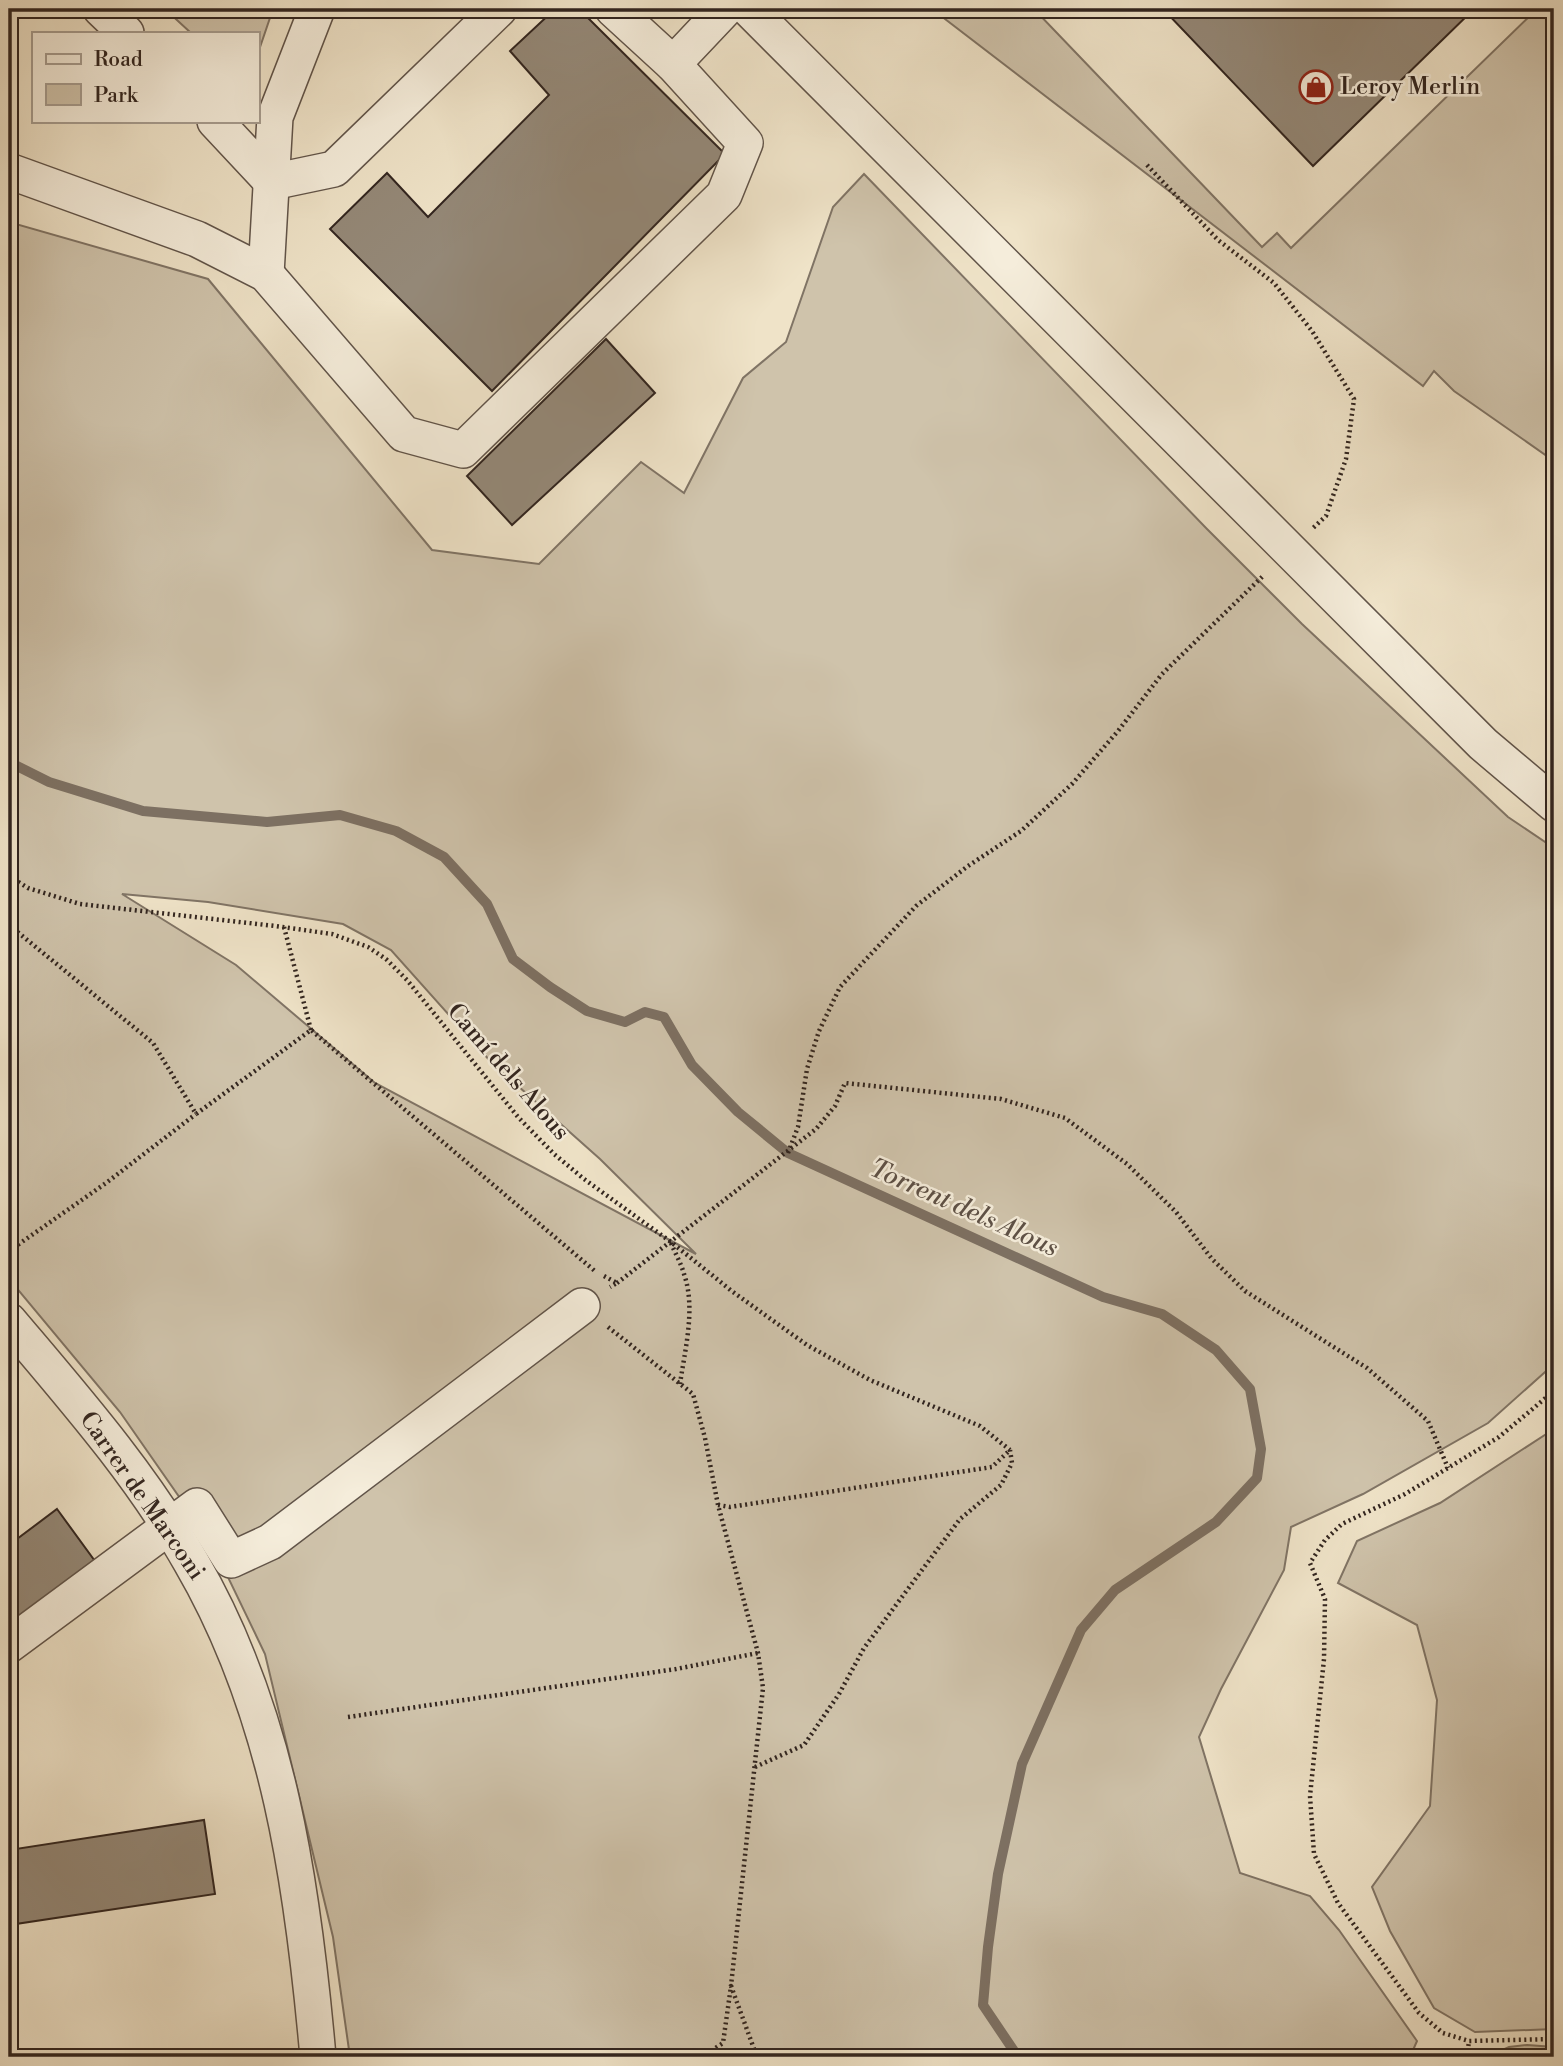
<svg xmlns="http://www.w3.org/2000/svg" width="1563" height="2066" font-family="'Libre Bodoni',serif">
<rect width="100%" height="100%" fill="#efe3c8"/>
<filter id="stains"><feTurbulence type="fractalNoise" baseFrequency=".00286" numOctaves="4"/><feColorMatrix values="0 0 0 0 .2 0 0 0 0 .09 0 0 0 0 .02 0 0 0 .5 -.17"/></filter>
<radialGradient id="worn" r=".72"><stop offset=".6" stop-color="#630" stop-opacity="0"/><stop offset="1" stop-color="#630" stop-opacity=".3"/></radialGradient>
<!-- green -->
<g fill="#cfc3ab" stroke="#807465" stroke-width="2" fill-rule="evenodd">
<path d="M165,9H273L257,56V33H191Z"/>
<path d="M932,9H1034L1262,247L1277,233L1291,248L1537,9H1554V461L1454,391L1434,371L1423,386Z"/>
<path d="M864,174L1207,529L1302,624L1508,817L1554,848V1364L1488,1423L1363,1494L1291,1527L1284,1570L1221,1689L1199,1737L1240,1873L1310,1896L1339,1930L1417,2041L1410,2057H350L333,1937L265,1654L212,1544L120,1412L9,1279V222L208,279L432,550L539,564L641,462L684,493L743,378L786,342L833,207ZM122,894L208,902L343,924L391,950L491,1062L600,1159L696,1254L375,1083L236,965Z"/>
<path d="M1554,1429V2029L1475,2032L1434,2008L1390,1931L1372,1887L1430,1806L1437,1700L1417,1625L1338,1583L1357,1541L1440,1503Z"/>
<path d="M1527,2045L1554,2047V2057H1487L1509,2047Z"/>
</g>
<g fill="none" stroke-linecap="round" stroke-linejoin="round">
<!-- stream -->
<path stroke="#7d7062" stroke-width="10" d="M9,762L49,782L143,811L267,822L340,815L396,831L444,857L487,904L513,959L550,987L587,1011L625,1022L645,1012L664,1017L692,1065L738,1112L788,1153L1103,1297L1162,1314L1216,1350L1250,1389L1261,1449L1257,1478L1216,1522L1115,1590L1081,1630L1022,1764L998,1874L988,1947L983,2005L1018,2057"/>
</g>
<!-- building -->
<g fill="#948877" stroke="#32251f" stroke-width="2">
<path d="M555,9H579L725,154L492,391L330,229L387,173L428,217L549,95L510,51Z"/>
<path d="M1163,9H1474L1313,166Z"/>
<path d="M606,339L655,393L512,525L467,476Z"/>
<path d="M57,1509L100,1568L9,1635V1545Z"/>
<path d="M204,1820L215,1894L9,1925V1850Z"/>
</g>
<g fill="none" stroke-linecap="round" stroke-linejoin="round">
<defs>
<g id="minor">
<path d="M101,9L126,33"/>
<path d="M749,9L1483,744L1554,804"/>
<path d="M673,64L725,9"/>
<path d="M215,121L272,182L334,169L499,9"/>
<path d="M9,171L197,239L266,274L404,434L463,450L724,195L745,143L673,64L613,9"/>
<path d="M266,274L275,117L317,9"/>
<path d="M9,1321C74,1398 141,1474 191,1562C279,1713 303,1886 318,2057"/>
<path d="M9,1645L197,1506L231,1560L270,1542L582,1306"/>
</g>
</defs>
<!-- minor casing -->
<use href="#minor" stroke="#615449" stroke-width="38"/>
<!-- path -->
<g stroke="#32251f" stroke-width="4.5" stroke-dasharray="2 3.5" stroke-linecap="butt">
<path d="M1147,165L1218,240L1274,283L1312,331L1354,399L1346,459L1326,516L1313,528"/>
<path d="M9,876L28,888L80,904L275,926L332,934L368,947L386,959L407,980L518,1117L554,1154L584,1179L671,1242L733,1292L807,1345L870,1380L980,1426L1010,1450"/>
<path d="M9,925L153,1043L196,1114L311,1030L596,1272"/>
<path d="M284,927L311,1030"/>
<path d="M788,1153L798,1127L807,1069L819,1031L840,987L916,906L968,866L1021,831L1072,784L1118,731L1162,674L1264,575"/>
<path d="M671,1243C675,1253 681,1263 684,1274C696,1308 685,1349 680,1384"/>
<path d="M9,1251L106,1183L196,1114"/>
<path d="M604,1276L617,1283L610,1287"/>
<path d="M617,1283L816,1129L835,1106L845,1083L1001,1099L1065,1118L1127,1164L1176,1212L1212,1259L1245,1291L1367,1368L1428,1421L1448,1468"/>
<path d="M608,1327L693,1394L705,1438L718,1505L758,1653L763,1688L731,1986"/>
<path d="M1554,1391L1499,1437L1405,1494L1342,1524L1325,1540L1310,1563L1325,1599L1324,1659L1310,1796L1314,1854L1338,1903L1419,2013L1443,2033L1469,2041L1554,2039"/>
<path d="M718,1505L730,1507L992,1467L1010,1450"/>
<path d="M348,1717L676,1669L758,1653"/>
<path d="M755,1767L804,1745L839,1694L864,1648L960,1519L1001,1485L1012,1463L1010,1450"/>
<path d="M702,2057L723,2043L731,1986L757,2057"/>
<path d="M1467,2057L1469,2041"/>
</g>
<!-- minor -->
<use href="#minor" stroke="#f5eddb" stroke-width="35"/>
</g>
<!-- icons -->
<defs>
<symbol id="shop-ring" viewBox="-11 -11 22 22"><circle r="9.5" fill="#f5eddb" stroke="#8f2418" stroke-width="1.5"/><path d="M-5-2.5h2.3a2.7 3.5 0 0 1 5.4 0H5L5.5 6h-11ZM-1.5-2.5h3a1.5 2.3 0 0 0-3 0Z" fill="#8f2418"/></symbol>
</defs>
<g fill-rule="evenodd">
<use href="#shop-ring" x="1297" y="68" width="38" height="38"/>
</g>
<g text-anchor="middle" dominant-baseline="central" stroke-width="5" stroke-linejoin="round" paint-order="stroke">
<!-- poi labels -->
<g font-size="24" fill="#32251f" stroke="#f5eddb" text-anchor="start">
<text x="1340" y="87">Leroy Merlin</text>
</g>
<!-- street labels -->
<g font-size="24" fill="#32251f" stroke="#f5eddb">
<text transform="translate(508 1072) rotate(49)">Camí dels Alous</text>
<text transform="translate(142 1496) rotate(55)">Carrer de Marconi</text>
</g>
<!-- water labels -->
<g font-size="26" font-style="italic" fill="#5e5146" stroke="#f5eddb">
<text transform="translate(964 1208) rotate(24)">Torrent dels Alous</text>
</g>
</g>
<!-- margin -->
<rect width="1563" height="2066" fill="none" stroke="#efe3c8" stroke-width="35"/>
<rect x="10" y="10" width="1542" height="2045" fill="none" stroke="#32251f" stroke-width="3.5"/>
<rect x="18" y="18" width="1528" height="2031" fill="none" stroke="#32251f" stroke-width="2"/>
<!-- legend -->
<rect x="32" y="32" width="228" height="91" fill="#f5eddb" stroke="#a79d90" stroke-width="2"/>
<rect x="46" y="54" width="35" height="10" fill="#f5eddb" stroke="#a79d90" stroke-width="2"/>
<text x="94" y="66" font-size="21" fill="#32251f">Road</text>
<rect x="46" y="84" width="35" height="21" fill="#cfc3ab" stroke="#a79d90" stroke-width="2"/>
<text x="94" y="102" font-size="21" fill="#32251f">Park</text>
<rect width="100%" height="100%" filter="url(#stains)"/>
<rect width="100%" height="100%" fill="url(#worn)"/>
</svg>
